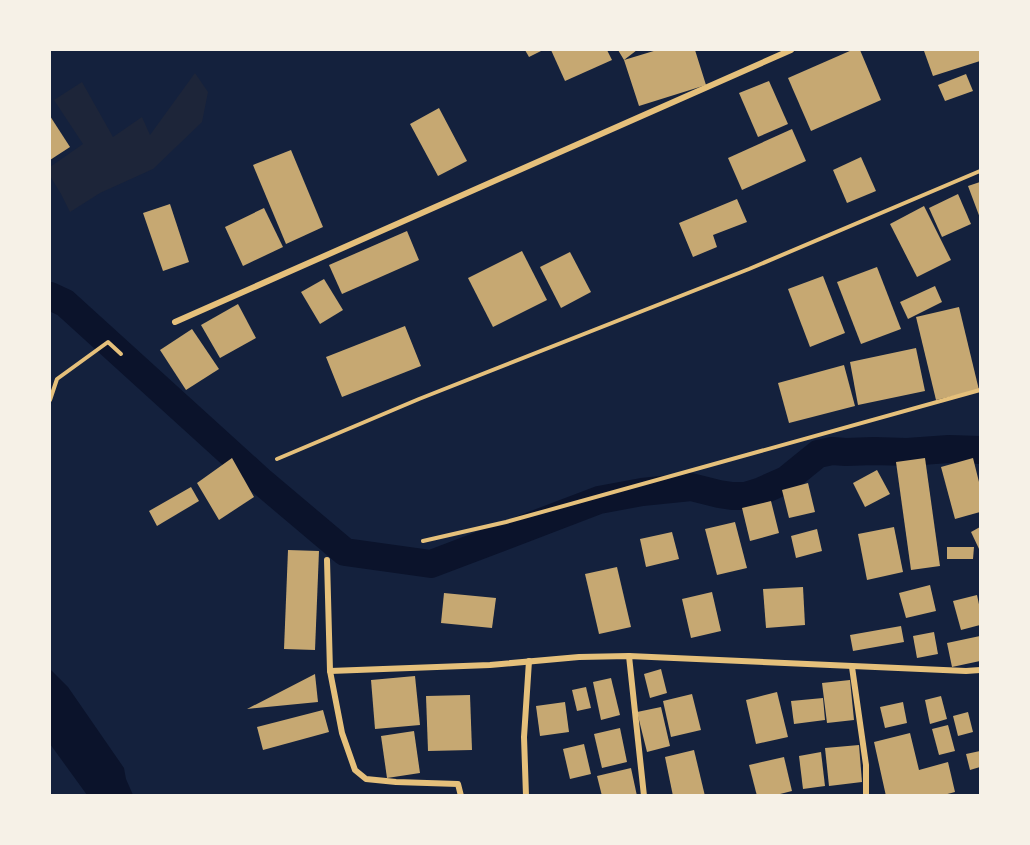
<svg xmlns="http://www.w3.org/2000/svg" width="1030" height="845" font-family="Inter,sans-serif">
<rect width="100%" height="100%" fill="#14213d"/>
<!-- green -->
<path fill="#1d2539" d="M195,73L208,92L202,122L153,169L100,193L70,212L61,194L50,176V167L83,144L54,100L82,82L113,137L142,117L150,135Z"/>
<!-- water -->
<path fill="#0b132b" d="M50,669L68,687L124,768L126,779L133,795H87L50,744Z"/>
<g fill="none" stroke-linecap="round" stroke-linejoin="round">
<!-- canal -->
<path stroke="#0b132b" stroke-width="28" d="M50,296L65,303L262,482L345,552L431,564L599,500L642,492L691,487L719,494L732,496H746L759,492L786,480L818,454L832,451L846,452L874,451L907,452L949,449L980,450"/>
</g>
<!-- building -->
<g fill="#c6a872">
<path d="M525,50H543L529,57Z"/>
<path d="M551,50H607L612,60L565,81Z"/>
<path d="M618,50H637L624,60L657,50H695L706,85L639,106L624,60Z"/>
<path d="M852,50H860L881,100L811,131L788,78Z"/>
<path d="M928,50H980V61L933,76L924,51Z"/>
<path d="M966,74L973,91L945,101L938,85Z"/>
<path d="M769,81L788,124L758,137L739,93Z"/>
<path d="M439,108L467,161L438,176L410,124Z"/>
<path d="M50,116L70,147L50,160Z"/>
<path d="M792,129L806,161L742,190L728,158Z"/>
<path d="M291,150L323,227L286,244L253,165Z"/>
<path d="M861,157L876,191L847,203L833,170Z"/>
<path d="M980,182V218L968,186Z"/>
<path d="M958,194L971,224L942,237L929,208Z"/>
<path d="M737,199L747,222L713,235L717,247L693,257L679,223Z"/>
<path d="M170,204L189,262L163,271L143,213Z"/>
<path d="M924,206L951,260L917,277L890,224Z"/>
<path d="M264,208L283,247L243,266L225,227Z"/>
<path d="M407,231L419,260L342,294L329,265Z"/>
<path d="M522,251L547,300L493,327L468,278Z"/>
<path d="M570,252L591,292L561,308L540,267Z"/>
<path d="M877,267L901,329L861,344L837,282Z"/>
<path d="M823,276L845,333L810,347L788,289Z"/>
<path d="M324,279L343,310L320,324L301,292Z"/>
<path d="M935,286L942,302L908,319L900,302Z"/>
<path d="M238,304L256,338L220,358L201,325Z"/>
<path d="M959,307L979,390L936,400L916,317Z"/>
<path d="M405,326L421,366L342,397L326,357Z"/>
<path d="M192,329L219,369L186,390L160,350Z"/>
<path d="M916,348L925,391L858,405L850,362Z"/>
<path d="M844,365L855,406L789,423L778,383Z"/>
<path d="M232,458L254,497L219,520L197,483Z"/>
<path d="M925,458L940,566L911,570L896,462Z"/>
<path d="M973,458L980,486V512L955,519L941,467Z"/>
<path d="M877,470L890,494L865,507L853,483Z"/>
<path d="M808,483L815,512L789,518L782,490Z"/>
<path d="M191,487L199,501L157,526L149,511Z"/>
<path d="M771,501L779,533L750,541L742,508Z"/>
<path d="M735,522L747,568L717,575L705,529Z"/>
<path d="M894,527L903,572L867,580L858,534Z"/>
<path d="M980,527V551L971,532Z"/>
<path d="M817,529L822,551L796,558L791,536Z"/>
<path d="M672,532L679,559L646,567L640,539Z"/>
<path d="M947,547H974L973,559H947Z"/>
<path d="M288,550L319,551L315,650L284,649Z"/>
<path d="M617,567L631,627L599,634L585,574Z"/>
<path d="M930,585L936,611L906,618L899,593Z"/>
<path d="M803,587L805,625L766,628L763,589Z"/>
<path d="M712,592L721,631L691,638L682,599Z"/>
<path d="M444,593L496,598L492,628L441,623Z"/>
<path d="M977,595L980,609V625L961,630L953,601Z"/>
<path d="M901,626L904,642L853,651L850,635Z"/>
<path d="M934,632L938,654L917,658L913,636Z"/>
<path d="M980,636V661L952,667L947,643Z"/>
<path d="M661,669L667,693L650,698L644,674Z"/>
<path d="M315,674L318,702L247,709Z"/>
<path d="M415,676L420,725L375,729L371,680Z"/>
<path d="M611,678L620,715L601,720L593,682Z"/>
<path d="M850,680L854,720L827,723L822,683Z"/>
<path d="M586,687L591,708L577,711L572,690Z"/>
<path d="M777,692L788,737L756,744L746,700Z"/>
<path d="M692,694L701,730L671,737L663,701Z"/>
<path d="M470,695L472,750L428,751L426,696Z"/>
<path d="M941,696L947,719L930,724L925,700Z"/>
<path d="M823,698L825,720L794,724L791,701Z"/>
<path d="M565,702L569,732L540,736L536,706Z"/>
<path d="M903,702L907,723L885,728L880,707Z"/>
<path d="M661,707L670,746L647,752L637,712Z"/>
<path d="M323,710L329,732L263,750L257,727Z"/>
<path d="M968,712L973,732L958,736L953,716Z"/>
<path d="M948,725L955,751L939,755L932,729Z"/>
<path d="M620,728L627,762L602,768L594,734Z"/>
<path d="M414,731L420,773L387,778L381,736Z"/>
<path d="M910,733L919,770L948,762L955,792L940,796H886L874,742Z"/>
<path d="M584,744L591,774L570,779L563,749Z"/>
<path d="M859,745L862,782L829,786L825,748Z"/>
<path d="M694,750L705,796H673L665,757Z"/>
<path d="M980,751V767L970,770L966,754Z"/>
<path d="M821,752L825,786L803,789L799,756Z"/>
<path d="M784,757L792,791L772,796H757L749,765Z"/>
<path d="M631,768L637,796H602L597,776Z"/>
</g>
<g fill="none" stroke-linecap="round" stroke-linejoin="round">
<!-- path -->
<g stroke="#e5c07b" stroke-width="4">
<path d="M50,400L57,379L108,342L121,354"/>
<path d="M277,459L419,399L749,269L980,171"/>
<path d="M423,541L506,522L980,390"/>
</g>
<!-- minor -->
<g stroke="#e5c07b" stroke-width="6">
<path d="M175,322L791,50"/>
<path d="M327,560L330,671L342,733L355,770L366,779L396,782L458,784L461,796"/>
<path d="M629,656L644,796"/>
<path d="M852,667L866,765V796"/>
<path d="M330,671L490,665L579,657L629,656L966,671L980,670"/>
<path d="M526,796L524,737L529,661"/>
</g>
</g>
<!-- border -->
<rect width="1030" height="845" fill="none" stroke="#f6f1e7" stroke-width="102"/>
</svg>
